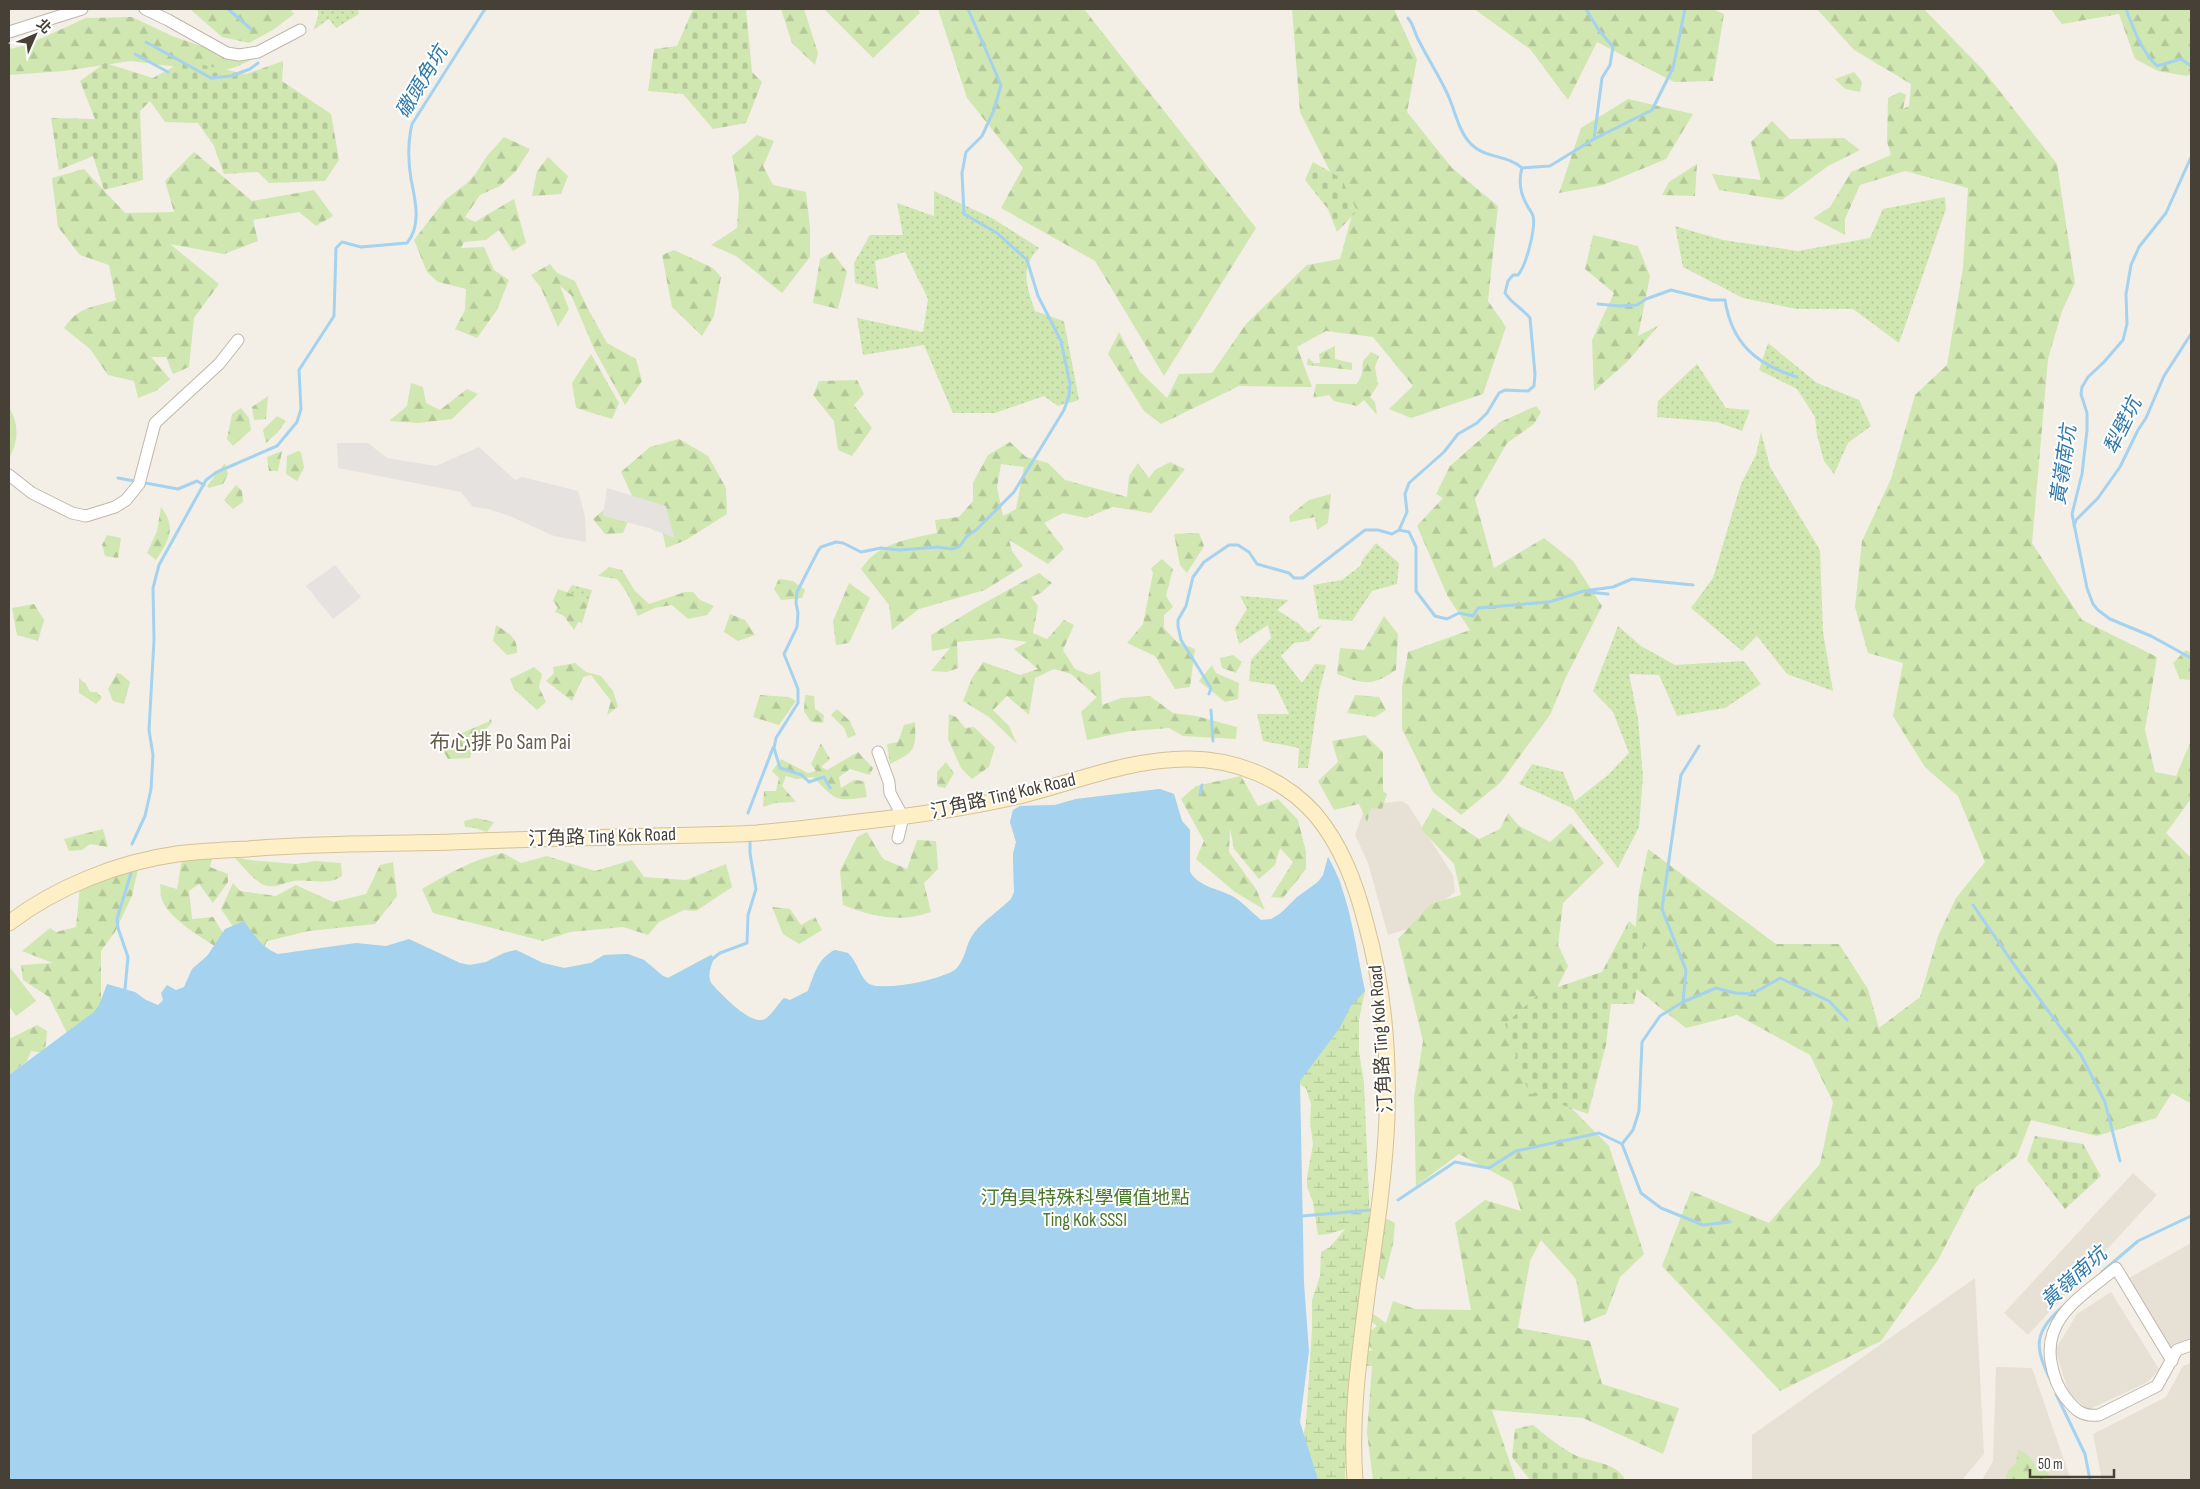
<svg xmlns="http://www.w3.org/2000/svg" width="2200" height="1489" font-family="'Sofia Sans Condensed','Noto Sans TC',sans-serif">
<defs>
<pattern id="green-dots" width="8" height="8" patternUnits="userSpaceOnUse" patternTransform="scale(1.25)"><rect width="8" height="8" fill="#d0e7b1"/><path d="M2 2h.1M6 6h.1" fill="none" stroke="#b4c799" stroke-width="1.8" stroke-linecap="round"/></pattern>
<pattern id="forest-firs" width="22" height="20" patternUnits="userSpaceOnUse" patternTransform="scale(1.25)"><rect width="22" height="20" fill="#d0e7b1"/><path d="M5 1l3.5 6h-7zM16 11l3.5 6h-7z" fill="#b4c799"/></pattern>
<pattern id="wetland-marsh" width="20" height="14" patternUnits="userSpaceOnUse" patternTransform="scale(1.25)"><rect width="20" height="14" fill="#d0e7b1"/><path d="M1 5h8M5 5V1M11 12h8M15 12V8" fill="none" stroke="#b4c799"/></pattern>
<pattern id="cemetery-stones" width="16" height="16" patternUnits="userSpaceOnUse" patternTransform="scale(1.25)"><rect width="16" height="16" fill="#d0e7b1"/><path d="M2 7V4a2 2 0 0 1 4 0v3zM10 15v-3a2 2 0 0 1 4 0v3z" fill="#b4c799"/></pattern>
</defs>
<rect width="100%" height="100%" fill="#f3efe7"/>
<!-- residential -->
<g fill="#e7e1d5">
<path d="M1402,801L1408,805L1453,875L1455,892L1407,929L1388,935L1368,863L1355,835L1366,805Z"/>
<path d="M2133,1173L2157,1195L2028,1335L2004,1313Z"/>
<path d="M2191,1243V1340L2169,1349L2129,1278Z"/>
<path d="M1975,1278L1984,1454L1962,1480H1752V1435Z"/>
<path d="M2111,1292L2159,1369L2148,1382L2088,1410L2069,1393L2055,1350L2077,1314Z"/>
<path d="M2191,1363V1480H2102L2093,1434L2166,1397L2183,1366Z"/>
<path d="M1996,1367L2032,1368L2071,1480H1982L1993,1461Z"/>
</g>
<!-- green -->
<g fill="url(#green-dots)">
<path d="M318,9H358L359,14L336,28L329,19L313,30L318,17Z"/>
<path d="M934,191L992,218L1039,248C1019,268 1027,287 1035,311L1064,321L1079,400L1058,406L1044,396L995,413H953L924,345L863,355L857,318L923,332L928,299L905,252L875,261L878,289L855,283L854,263L870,235H903L897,203L934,216Z"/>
<path d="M1945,197L1946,209L1899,343L1853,309H1797L1743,298L1683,267L1675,226L1723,240L1798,251L1870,238L1883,209Z"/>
<path d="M1768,343L1817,383L1859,400L1871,426L1848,443L1834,474L1824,461L1817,435L1815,417L1797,389L1759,370Z"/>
<path d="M1697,364L1726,408L1750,410L1742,431L1717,422L1657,417L1658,401Z"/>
<path d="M1761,432L1770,467L1820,550L1823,632L1833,691L1787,674L1757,636L1742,651L1691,608L1713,578L1741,484L1756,455Z"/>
<path d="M1376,543L1399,563L1397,584L1372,591L1352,621L1319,619L1313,585L1342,580L1360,566L1363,559Z"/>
<path d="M572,585L592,590L582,623L555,612Z"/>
<path d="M1240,596L1289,600L1277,610L1298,623L1308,633L1322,625L1309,641L1294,643L1281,656L1302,683L1315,664L1326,665L1319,692L1308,768H1298L1299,748L1263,741L1257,714H1289L1275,685L1249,681L1251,660L1271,638L1268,625L1239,644L1235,628L1247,609Z"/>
<path d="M1618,626L1641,646L1675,665L1744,661L1761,684L1725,708L1677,716L1659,675L1629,674L1638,719L1643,776L1639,827L1618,868L1572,808L1519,784L1532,764L1563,772L1575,801L1608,775L1629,753L1613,712L1593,691Z"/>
</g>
<!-- forest -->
<g fill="url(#forest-firs)" fill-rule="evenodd">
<path d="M190,9H290L294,14L273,30L249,43L222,37Z"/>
<path d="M781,9H804L818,53L815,65L792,43Z"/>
<path d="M824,9H918L920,13L873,58Z"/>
<path d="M938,9H1084L1256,228L1164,376L1095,261L1001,208L1023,168L967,98Z"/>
<path d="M1292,9H1394L1417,59L1407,112L1452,168L1498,206L1488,301L1506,327L1483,394L1411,418L1389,409L1413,386L1373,337L1326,331L1297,347L1312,387L1239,386L1161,424L1144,411L1108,354L1119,332L1140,372L1167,398L1179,374L1212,373L1246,324L1307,265L1340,259L1352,215L1300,112Z"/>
<path d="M1474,9H1713L1724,14L1713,81L1674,82L1597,42L1568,100L1530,49Z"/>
<path d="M1817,9H1924L1983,70L2057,164L2075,283L2062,311L2048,359L2032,543L2082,620L2157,657L2145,730L2155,772L2176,776L2191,741V799L2166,833L2191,858V1108L2190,1103L2172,1093L2156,1118L2097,1136L2031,1120L2017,1156L1976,1187L1938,1260L1881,1341L1780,1391L1662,1266L1691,1191L1769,1223L1820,1164L1833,1102L1810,1055L1737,1015L1686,1028L1630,984L1639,891L1648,849L1776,944H1839L1868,989L1879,1028L1920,997L1938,936L1956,898L1985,862L1958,796L1925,767L1893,716L1903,663L1868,653L1855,607L1862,541L1891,479L1915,395L1947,365L1963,268L1968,188L1905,171L1860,185L1845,219V235L1813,218L1830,207L1851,172L1891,155L1887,142L1888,98L1900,92L1906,95L1903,109L1909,106L1911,84L1854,50Z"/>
<path d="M2051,9H2191V74L2187,76L2158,71L2135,59L2119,14L2062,24Z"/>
<path d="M132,17L172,36L236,58L270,51L236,67L217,72L131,61L64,71L9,75V49L24,46L86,18Z"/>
<path d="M1854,72L1862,82L1860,92L1845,89L1835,79Z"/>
<path d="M1628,99L1693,114L1666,159L1603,185L1559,193L1581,128Z"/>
<path d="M1772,121L1790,139L1844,138L1860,150L1828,166L1782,200L1719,190L1712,174L1761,180L1751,142Z"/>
<path d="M757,135L774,141L763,166L773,185L806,192L810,228V257L782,293L736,256L711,245L737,228L739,195L732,156Z"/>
<path d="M504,137L530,149L516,171L500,186L480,195L465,217L475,222L514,199L526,243L513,251L499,230L486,240L464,242L461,248L484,247L494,270L509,280L497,310L477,338L455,329L465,310L466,289L438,282L427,272L414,240L445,200L467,183L476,173L487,156Z"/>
<path d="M194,152L252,201L314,190L333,216L316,226L299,212L253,220L258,241L224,254L170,244L219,284L194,318L189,367L173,374L166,357H151L170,379L156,391L138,398L134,381L108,375L90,349L64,328C80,305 93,308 116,300L109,265L80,255L58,227L52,178L84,169L125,213L174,212L165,181Z"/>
<path d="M548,157L568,176L561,194L532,196L537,171Z"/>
<path d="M1697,164L1695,196L1662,195L1669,182Z"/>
<path d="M1593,235L1638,246L1650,276L1638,336L1659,325L1627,362L1594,391L1592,340L1614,293L1585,269Z"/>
<path d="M674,250L713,268L721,277L714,316L702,336L672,307L662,255Z"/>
<path d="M832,252L847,272L838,309L813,303L820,259Z"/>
<path d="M550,264L557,273L575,281L587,307L607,343L636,359L642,381L625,405L595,351L571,295L560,286L569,309L558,327L541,288L531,275Z"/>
<path d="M1335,346V359L1352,363V370L1307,365L1308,358L1314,363H1320L1319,354Z"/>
<path d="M1371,352L1379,356L1375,367L1378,385L1370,397L1375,402L1377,415L1364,400L1357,406L1334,401L1329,395L1313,398L1316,384H1357L1362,374L1363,361Z"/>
<path d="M591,354L619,403L612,419L576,408L572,383Z"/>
<path d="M857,380L864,394L854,405L872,428L852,456L838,450L834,421L813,395L819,381Z"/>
<path d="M411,383L423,387L426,403L440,410L467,389L478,394L452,419L418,423L389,421L407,406Z"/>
<path d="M268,396L266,419L254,420L252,407Z"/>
<path d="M1536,406L1541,412L1534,424L1507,443L1475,499L1494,568L1544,538L1573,561L1602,606L1565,679L1550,715L1500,783L1461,815L1433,792L1402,729V687L1408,652L1470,630L1448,597L1417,526L1443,498L1436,494L1450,466L1500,422Z"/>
<path d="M9,407C19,424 19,441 9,458Z"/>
<path d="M241,408L249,418L251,430L233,446L227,439L232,414Z"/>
<path d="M277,416L286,421L277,433L266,443L263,430Z"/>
<path d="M679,439L708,456L726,488L727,514L686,540L666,548L659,516L636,504L621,472L650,447Z"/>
<path d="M1010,442L1026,457L1048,463L1065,480L1127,497L1129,476L1138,463L1149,478L1155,470L1170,462L1185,469L1151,513L1113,507L1086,518L1063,513L1044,523L1064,549L1048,564L1009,540L1012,551L1023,566L985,590L919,609L892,630L889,605L861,569C878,543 908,539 937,533L935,520L959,517L973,501V483L988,455ZM1001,464L1024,467L1016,509L1003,516L997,487Z"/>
<path d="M282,451L278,471H269L267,457Z"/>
<path d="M298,451L301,452L304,468L297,481L286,474L287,456Z"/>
<path d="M225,463L228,474L223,484L209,488L207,486Z"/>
<path d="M236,485L242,491L243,502L233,509L224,500Z"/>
<path d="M1331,494L1328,523L1317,530L1315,517L1290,522L1289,516L1309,500Z"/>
<path d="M161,507C177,528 169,540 156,560L147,553L157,531Z"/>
<path d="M606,508L632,511L623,533L605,534L593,519Z"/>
<path d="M1199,533L1204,546L1187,573L1180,565L1174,534Z"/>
<path d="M107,535L121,538L118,558L105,556L102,545Z"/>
<path d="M1162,559L1173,569L1166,596L1173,607L1164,615V628L1177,642L1195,649L1190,687L1175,689L1155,656L1127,643L1143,624L1153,573L1151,568Z"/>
<path d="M609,567L622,570L635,591L649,604L685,592H693L700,600L714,606L707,615L688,619L672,605L655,608L638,616L626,591L617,579L598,576Z"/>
<path d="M1039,573L1052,583L1041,593L1031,597L1038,606L1033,633L1047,639L1064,620L1074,625L1063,650L1075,669L1090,675L1100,671L1102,705L1121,698L1150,696L1173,713L1196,716L1237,727L1236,739L1183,736L1169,728L1130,731L1087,740L1081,712L1097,697L1071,674L1054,669L1035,678L1029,715L1007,696L993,710L1009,726L1017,744L989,717L963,701L972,678L983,662L1020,675L1038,669L1014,649L1027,642L1000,638L957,642L958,668L947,672L931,671L950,648L932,651L931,635L977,607Z"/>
<path d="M779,579L793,581L805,590L802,598L781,600L774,589Z"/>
<path d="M849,583L870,598L849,643L836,645L833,621Z"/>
<path d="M558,589L583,598L587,606L574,630L553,601Z"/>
<path d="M34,604L44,620L38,641L17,635L12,608Z"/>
<path d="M730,614L745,620L755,635L738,641L724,632Z"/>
<path d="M1384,616L1398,634L1396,670C1371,687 1364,684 1337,674L1340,648L1364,650Z"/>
<path d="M496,625C508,633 518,637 517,653L507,655L493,641Z"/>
<path d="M2186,650L2191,653L2190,680L2180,679L2173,663Z"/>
<path d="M1233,655L1242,662L1236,673L1222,668L1220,658Z"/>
<path d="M575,663L586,672L601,676L613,691L618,707L607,715L611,701L591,675L583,677L572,701L546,681L554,673L553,667Z"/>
<path d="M1212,665L1216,673L1239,683L1238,699L1225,702L1199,681Z"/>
<path d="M534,667L542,674L539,687L546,702L537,710L514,689L510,679Z"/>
<path d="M117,673L121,674L130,682L124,704L113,701L108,689Z"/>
<path d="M79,678L86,684L90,692H97L102,698L96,704L79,693Z"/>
<path d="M760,695L789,697L796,701L779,725L753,717Z"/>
<path d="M805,695L814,696L815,709L824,715L823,723L811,722L804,711Z"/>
<path d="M1355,695L1379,697L1386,710L1375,717L1347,713Z"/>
<path d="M837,709L850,721L856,735L848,738L844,728L831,715Z"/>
<path d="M949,714L956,717L965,728L974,727L995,747L989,767L972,779L961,768L948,739Z"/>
<path d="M491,719L492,723L474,740L470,758L448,759L441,747L458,742L462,739L459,734L488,722Z"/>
<path d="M915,722C916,750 916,751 890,764L887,744L898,742L904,725Z"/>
<path d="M1365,735L1383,752V791L1387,794L1382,809L1371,808L1367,822L1359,804L1334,810L1318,781L1338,762L1332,741Z"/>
<path d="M821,743L830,759L821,767L827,770L858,752L873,768L870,775L850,769L839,777L841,788L854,780L864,781L867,797C834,802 836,800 813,777L796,779L786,776L782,786L796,802L775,803L763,807L764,791H776L779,778L772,771L781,759L808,773L816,771L811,764Z"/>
<path d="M946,762L954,773L945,788L937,786V772Z"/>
<path d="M1241,776L1258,806L1278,799L1298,820L1306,852V869L1283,898L1271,897L1293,862L1280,848L1275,865L1259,879L1234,849L1230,828L1229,852L1256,889L1265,910L1235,892L1196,859L1204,841L1181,799L1196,786Z"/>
<path d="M1433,808L1479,839L1500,829L1508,813L1519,826L1550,842L1571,823L1604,863L1563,903L1558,945L1568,966L1543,1016L1538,1074L1609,1146L1644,1254L1620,1277L1606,1314L1584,1323L1576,1279L1541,1240L1530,1261L1518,1328L1590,1341L1602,1384L1679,1408L1663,1454L1583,1418L1492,1410L1516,1480H1373L1367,1433L1372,1366H1363L1365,1352L1373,1350L1366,1346L1369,1332L1377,1326L1368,1319L1372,1313L1386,1323L1393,1301L1415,1309L1471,1310L1455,1223L1485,1200L1521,1211L1512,1182L1459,1154L1416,1186L1414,1097L1423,1041L1398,939L1431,904L1461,895L1454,864L1421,829Z"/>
<path d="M476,818L494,822L487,832L475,828L465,827L464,821Z"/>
<path d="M103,829L108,847L90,844L82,850L69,851L64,839Z"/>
<path d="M867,832L883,859L907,869L917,840L936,841L938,869L924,883L931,912C900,923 873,917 843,905L840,871L857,837Z"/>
<path d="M503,853L521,863L547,856L595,871L632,860L644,877L686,880L726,864L732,887L696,911L684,910L659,922L648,935L623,927L570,932L543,941L433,913L422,889C447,874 474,859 503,853Z"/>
<path d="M213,855L210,867L228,874V882L213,903L199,884L189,891L192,919L213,917L225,936L234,928L221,909L233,883L240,891L276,896L296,885L333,902L366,894L380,865L393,862L397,896L375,924L309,931L267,941L261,953L284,982C254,966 174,931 162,900C160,895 161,889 160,884L177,889L182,859Z"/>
<path d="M233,856L249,860L296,864L316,861L341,863L342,876C328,886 310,879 294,881C283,883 275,889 264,885C253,880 241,864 233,856Z"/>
<path d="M138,869L132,896L115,932L101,951V1012L69,1037L49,997L23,980L21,965L53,963L22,951L50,928L56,932L76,927L80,887Z"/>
<path d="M772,907L790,909L801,925L815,917L822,930L799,944L783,934Z"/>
<path d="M37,1025L47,1031L45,1053L31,1051L27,1061L9,1075V1039Z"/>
<path d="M1387,1219L1395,1223L1393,1244L1384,1280L1375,1273L1381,1226Z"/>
<path d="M2018,1449L2030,1457L2038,1471L2044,1469L2050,1476L2049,1480H2005L2009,1469L2016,1463Z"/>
</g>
<!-- wetland -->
<path fill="url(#wetland-marsh)" d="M1160,789L1174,794L1182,821L1190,830V872C1198,886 1217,889 1230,895C1241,900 1251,912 1261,920C1265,920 1269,920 1272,919C1277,917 1321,880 1323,876C1326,870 1326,862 1328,857L1340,881L1353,933L1365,991L1359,1020V1052L1364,1083L1370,1221L1348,1386L1345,1480H1297L1299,1453L1306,1423L1312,1329V1300L1320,1276L1321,1252L1330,1247L1345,1229L1329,1234L1318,1235L1313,1202L1307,1187V1177L1313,1144L1310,1122L1311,1104L1306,1088L1288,1078L977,1032L547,1011L409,939L460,963L470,965L486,962L504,953L516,950L543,963L564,968L591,963L604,955L628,954L644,960L663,976L668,978L711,955L714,958C711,966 707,974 711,983C720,993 751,1027 765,1019C772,1015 778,1004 784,998L790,1000L808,991C814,975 818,958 835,950L848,953C857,961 860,978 869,984C883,992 947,979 957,968C966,958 966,943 974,933C984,920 999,911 1011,899L1014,892L1013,854L1016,842L1010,822L1013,810L1020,806L1055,805L1076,799Z"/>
<!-- cemetery -->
<g fill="url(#cemetery-stones)">
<path d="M693,9H746L752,72L762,82L746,123L713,129L683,94L648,91L654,49L677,46Z"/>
<path d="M184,61L246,74L283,61L282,81L331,114L339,160L325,181L269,183L258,172L224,174L214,146L198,123L165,122L150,101L140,111L143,180L104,190L93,156L59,170L51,118L95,119L80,81L105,63L153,78Z"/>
<path d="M1313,162L1341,178L1357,211L1337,232L1328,209L1305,180Z"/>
<path d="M1629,921L1646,936L1634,1004H1611L1606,1045L1588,1114L1529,1093L1505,1024L1540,993L1602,972Z"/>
<path d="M2035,1136L2083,1144L2101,1176L2065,1209L2027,1160Z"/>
<path d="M1533,1425C1545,1435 1557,1445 1571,1453C1587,1463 1617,1461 1625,1480H1530L1512,1457L1515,1429Z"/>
</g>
<!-- pitch -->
<path fill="#d0e7b1" d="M9,966L36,1001L16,1016L9,1006Z"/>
<!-- parking -->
<g fill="#e5e2df">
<path d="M337,443H368L387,458L436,466L479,447L515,480L522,477L578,491L585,516L586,542L554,536L512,517L488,509L473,507L461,492L338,468Z"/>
<path d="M607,488L666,506L674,538L649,528L603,516Z"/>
<path d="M335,565L361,597L333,619L306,586Z"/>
</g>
<!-- water -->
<path fill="#a4d2ef" d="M1160,789L1174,794L1182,821L1190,830V872C1198,886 1217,889 1230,895C1241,900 1251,912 1261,920L1271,919L1281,913L1297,897L1318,882L1323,875L1328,857C1350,894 1356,949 1365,991L1351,1006L1339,1029L1300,1081L1304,1283L1309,1351L1300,1422L1318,1480H9V1075L94,1012L99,1005L107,984L135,992L146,1000L158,1005L163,1000L161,993L167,985L176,990L184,987L192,969L207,956L225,929L244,921C254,935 262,948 278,954L356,943L386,946L409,939L460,963L470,965L486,962L504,953L516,950L543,963L564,968L591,963L604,955L628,954L644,960L663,976L668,978L711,955L714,958C711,966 707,974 711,983C720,993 751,1027 765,1019C772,1015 778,1004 784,998L790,1000L808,991C814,975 818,958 835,950L848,953C857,961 860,978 869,984C883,992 947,979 957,968C966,958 966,943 974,933C984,920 999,911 1011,899L1014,892L1013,854L1016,842L1010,822L1013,810L1020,806L1055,805L1076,799Z"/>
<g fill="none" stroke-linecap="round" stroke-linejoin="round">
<!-- stream -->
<g stroke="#a4d2ef" stroke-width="3">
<path d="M228,9L251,29"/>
<path d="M1586,9L1598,29L1613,47L1610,65L1602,78L1594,139"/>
<path d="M2126,9C2134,30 2141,50 2157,66L2181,59L2191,66"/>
<path d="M1408,18C1414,25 1414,32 1418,39C1427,57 1438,74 1447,93C1455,109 1458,131 1471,144C1484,158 1508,155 1522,168"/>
<path d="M146,42L211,78L231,76L250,69L258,63"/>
<path d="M135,54L168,72"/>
<path d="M2191,157L2166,213L2139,247L2131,265L2126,294L2127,324L2123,340L2104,362L2088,377L2082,387L2081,394L2087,413V430L2082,474L2072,514L2087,588L2093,604L2098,610L2110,619L2151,636L2191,658"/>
<path d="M1598,304L1620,306L1637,305L1646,299L1671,290L1711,300H1725C1732,344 1756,364 1797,377"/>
<path d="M118,478L178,489L197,481L204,485"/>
<path d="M2074,526L2076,520L2098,498L2120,467L2138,430L2146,418L2164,376L2191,334"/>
<path d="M1399,530L1407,512L1405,494L1409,483L1444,452L1458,434L1477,423L1487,413L1499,393L1505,390L1528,391L1534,386L1535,374L1530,318C1522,308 1512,304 1505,293L1508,281L1513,275H1518C1526,266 1536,228 1533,216C1532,212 1528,208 1527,205C1520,193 1518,182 1522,168L1550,166L1594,139L1652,110L1673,68L1685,9"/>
<path d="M1588,592L1608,594"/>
<path d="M1209,694L1211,688L1181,640L1178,626V620L1186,606L1193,577L1204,562L1229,545H1238L1249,552L1257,564L1289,573L1294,578H1303L1365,530H1378L1392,534L1399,530L1409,532L1416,547V591L1435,616L1447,619L1459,613L1473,616L1478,608L1549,602L1584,591L1613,587L1632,579L1693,585"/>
<path d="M1211,710L1213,741"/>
<path d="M830,788L824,777L809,782L802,775L780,768L774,748L776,738L798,703V689L784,654L797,627L798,613L796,603L797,592L818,551L821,547L836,542L843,543L861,552L881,548L900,550L938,547L952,549L960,546L967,536L976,530L1014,492L1064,410L1069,396L1070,384L1061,341L1038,296L1027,260L997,233L964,214L962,173L966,152L982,136L994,110L1001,85L968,9"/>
<path d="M1200,794L1202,785"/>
<path d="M748,813L773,748"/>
<path d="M132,844L145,816L151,789L153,755L149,730L154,640L153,588L159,565L206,480L217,472L277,446L297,422L301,409L299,370L334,316L336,248L342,242L361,247L407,243C422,225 415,199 411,179C408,161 408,141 412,124L485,9"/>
<path d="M1973,905L2015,966L2081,1055L2105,1102L2120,1161"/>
<path d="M711,960L720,953L747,943L748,915L756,889L750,853V841"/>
<path d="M125,989L128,957L118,928L117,919L131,873"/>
<path d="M1683,1002L1686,970L1662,909L1681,775L1699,746"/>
<path d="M1622,1144L1641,1193L1661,1208L1703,1225L1730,1222"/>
<path d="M1398,1200L1455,1162L1489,1168L1516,1151L1599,1133L1622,1144L1633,1130L1639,1111L1642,1042L1660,1016L1683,1002L1716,988L1735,993L1752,994L1780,978L1829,1001L1847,1020"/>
<path d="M1302,1216L1371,1210"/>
<path d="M2102,1272L2138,1241L2191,1216"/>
<path d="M2052,1383C2033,1345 2033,1332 2067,1303"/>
<path d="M2056,1394L2085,1454L2090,1480"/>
</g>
<defs>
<g id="street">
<path d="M145,9L168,20L227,53L239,55L258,52L300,30"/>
<path d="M9,32L82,9"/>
<path d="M9,475L32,493L72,513L86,516L115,507L126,500L139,484L155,423L219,364L238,340"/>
<path d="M878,752L889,782L890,793L903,817L898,838"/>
<path d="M2172,1361L2116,1268C2085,1294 2043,1316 2051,1362C2053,1373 2058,1388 2065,1397C2075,1410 2082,1417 2099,1415L2157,1386L2177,1350L2191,1345"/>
</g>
<path id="secondary" d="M9,923C56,887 119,862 177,854C200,851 224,850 248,849C316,843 384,844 452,842C519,839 587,838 655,836C689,835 723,835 757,833C791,830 825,826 858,822C912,816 966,808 1019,796C1075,782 1129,759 1188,759C1235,759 1283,778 1315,814C1342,846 1356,885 1366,924C1383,985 1389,1052 1387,1116C1385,1173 1376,1231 1368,1288C1360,1352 1350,1415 1355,1480"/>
</defs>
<!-- street casing -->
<use href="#street" stroke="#bfb7aa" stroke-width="13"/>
<!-- secondary casing -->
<use href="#secondary" stroke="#d3c298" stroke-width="17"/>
<!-- street -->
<use href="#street" stroke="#fff" stroke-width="11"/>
<!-- secondary -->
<use href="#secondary" stroke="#feefc7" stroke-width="15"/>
</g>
<g text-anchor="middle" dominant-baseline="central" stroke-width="4" stroke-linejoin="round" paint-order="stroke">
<!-- street labels -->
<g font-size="19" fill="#464036" stroke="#fff">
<text transform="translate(1003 796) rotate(-13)">汀角路 Ting Kok Road</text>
<text transform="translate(602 837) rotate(-2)">汀角路 Ting Kok Road</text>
<text transform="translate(1381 1039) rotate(-94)">汀角路 Ting Kok Road</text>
</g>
<!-- park labels -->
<g font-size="19" fill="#49782a" stroke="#fff">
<text x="1085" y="1198">汀角具特殊科學價值地點<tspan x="1085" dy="22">Ting Kok SSSI</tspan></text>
</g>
<!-- water labels -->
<g font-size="20" font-style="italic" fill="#2f79a9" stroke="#fff">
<text transform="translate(422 82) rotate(-59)">䃟頭角坑</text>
<text transform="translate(2123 426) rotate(-64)">犁壁坑</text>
<text transform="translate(2064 465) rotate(-82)">黃嶺南坑</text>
<text transform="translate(2074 1278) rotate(-42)">黃嶺南坑</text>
</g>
<!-- quarter labels -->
<g font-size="21" fill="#695d4e" stroke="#fff">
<text x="500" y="742">布心排 Po Sam Pai</text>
</g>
</g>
<!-- border -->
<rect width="2200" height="1489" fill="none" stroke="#464036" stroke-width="20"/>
<!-- north arrow -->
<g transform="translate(35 35) rotate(45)" stroke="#ffffff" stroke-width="4" paint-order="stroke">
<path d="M0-4L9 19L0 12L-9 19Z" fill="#464036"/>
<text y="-8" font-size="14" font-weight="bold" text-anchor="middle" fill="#464036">北</text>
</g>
<!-- scale -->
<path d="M2030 1469v8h84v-8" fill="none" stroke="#464036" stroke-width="2.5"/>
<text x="2038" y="1469" font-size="15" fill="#464036" stroke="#ffffff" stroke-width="4" paint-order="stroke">50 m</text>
</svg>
